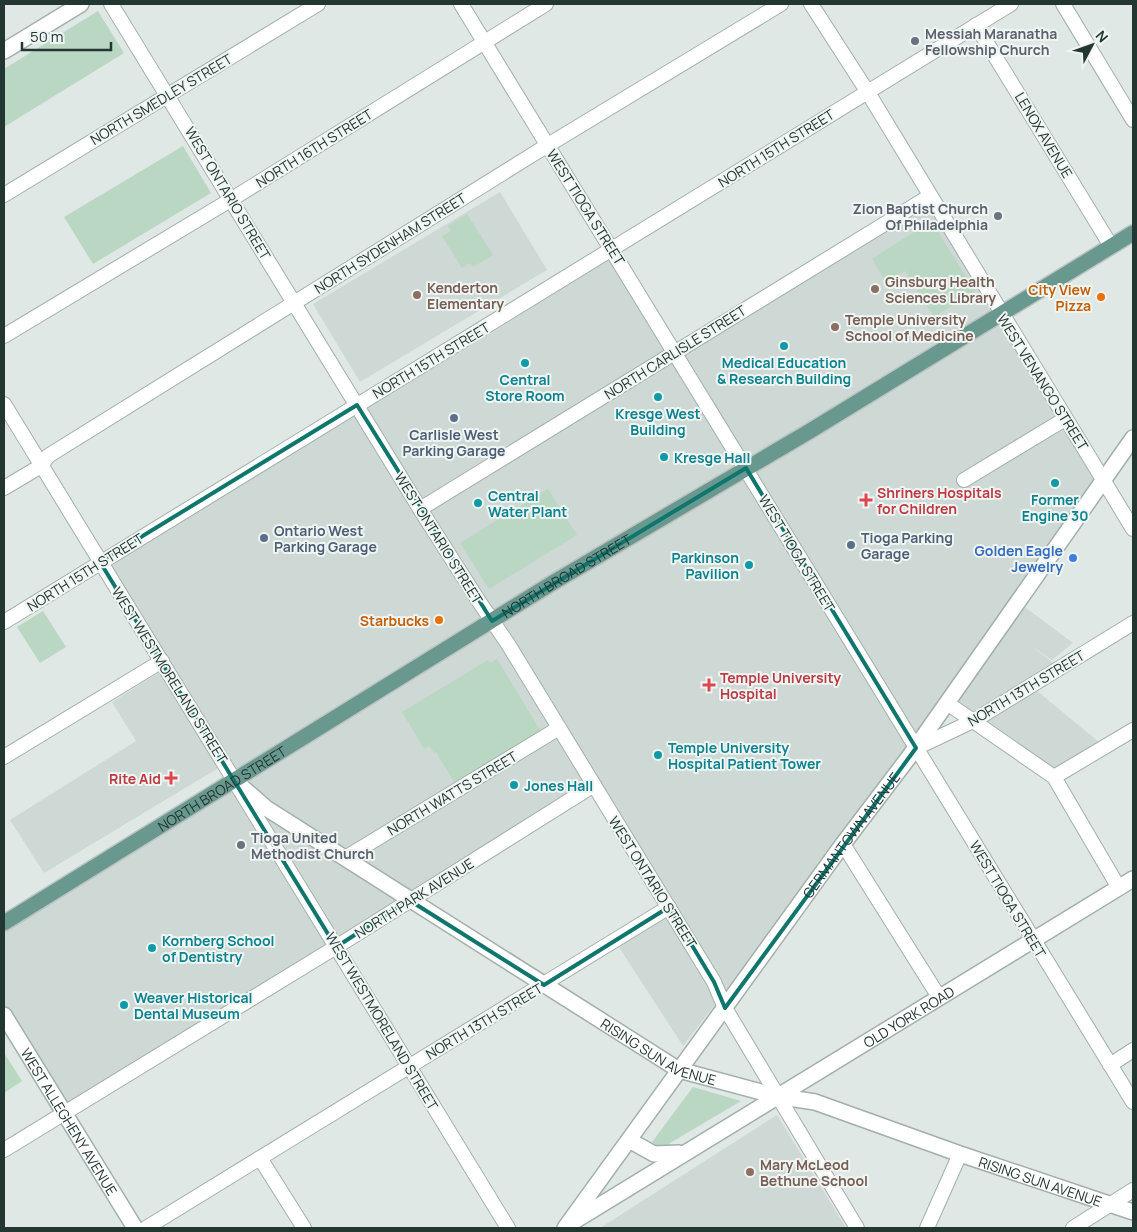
<svg xmlns="http://www.w3.org/2000/svg" width="1137" height="1232" font-family="Manrope,sans-serif">
<rect width="100%" height="100%" fill="#dfe8e5"/>
<!-- built -->
<g fill="#ced8d4">
<path d="M500,192L547,270L360,382L313,304Z"/>
<path d="M930,196L1104,479L1018,602L1073,643L1052,660L1030,645L1060,668L1031,686L1105,747L1054,777L947,703L683,1046L615,941L669,908L594,785L64,1113L4,1015V923L235,781L100,562L613,249L675,353Z"/>
<path d="M160,672L220,767L44,873L10,820L136,741L112,702Z"/>
<path d="M777,1115L846,1228H600Z"/>
</g>
<!-- green -->
<g fill="#bad7c4">
<path d="M98,11L124,53L4,127V69Z"/>
<path d="M183,146L211,193L93,264L64,217Z"/>
<path d="M467,214L493,255L473,267L470,263L462,268L442,236L451,231L448,226Z"/>
<path d="M931,221L975,291L934,317L905,271L886,282L872,259Z"/>
<path d="M548,489L577,535L489,589L460,543Z"/>
<path d="M43,611L66,647L40,663L17,627Z"/>
<path d="M497,659L542,733L456,785L436,752L434,753L429,746L424,749L402,712L488,660L490,663Z"/>
<path d="M4,1053L22,1081L4,1093Z"/>
<path d="M693,1087L741,1101L665,1146H656L652,1142Z"/>
</g>
<g fill="none" stroke-linecap="round" stroke-linejoin="round">
<defs>
<g id="minor">
<path d="M111,4L420,509L480,603L508,644L714,982L725,1008L857,1228"/>
<path d="M461,4L1133,1102"/>
<path d="M811,4L867,91L1133,529"/>
<path d="M1063,4L1133,120"/>
<path d="M976,25L1111,246"/>
<path d="M4,195L318,4"/>
<path d="M4,336L232,199L546,4"/>
<path d="M4,404L508,1228"/>
<path d="M964,480L1065,419"/>
<path d="M4,488L41,466L48,456L548,145L781,4"/>
<path d="M420,509L930,196"/>
<path d="M4,622L1011,4"/>
<path d="M947,703L1054,777L1119,888"/>
<path d="M916,748L975,720L1133,623"/>
<path d="M4,757L162,661"/>
<path d="M1054,777L1133,730"/>
<path d="M843,844L939,997"/>
<path d="M345,858L559,728"/>
<path d="M1110,1065L1133,1050"/>
<path d="M4,1150L336,947L594,785"/>
<path d="M260,1158L304,1228"/>
<path d="M146,1228L669,907"/>
<path d="M927,1228L960,1154"/>
<path d="M1073,1228L1133,1190"/>
</g>
<g id="tertiary">
<path d="M4,51L81,4"/>
<path id="s1" d="M235,781L266,808L679,1070L776,1096L815,1102L960,1154L1133,1212"/>
<path d="M629,1140L654,1154L679,1153"/>
<path id="s2" d="M576,1220L1133,879"/>
<path id="s3" d="M565,1228L843,844L909,757L1133,438"/>
</g>
<g id="secondary">
<path id="s4" d="M4,1015L135,1228"/>
</g>
<g id="primary">
<path id="s5" d="M4,923L554,582L810,431L1133,233"/>
</g>
</defs>
<!-- minor casing -->
<use href="#minor" stroke="#a3afac" stroke-width="16"/>
<!-- tertiary casing -->
<use href="#tertiary" stroke="#a3afac" stroke-width="18"/>
<!-- secondary casing -->
<use href="#secondary" stroke="#a0b2ad" stroke-width="18"/>
<!-- primary casing -->
<use href="#primary" stroke="#bdc3c2" stroke-width="18"/>
<!-- minor -->
<use href="#minor" stroke="#fff" stroke-width="14"/>
<!-- tertiary -->
<use href="#tertiary" stroke="#fff" stroke-width="15"/>
<!-- secondary -->
<use href="#secondary" stroke="#fff" stroke-width="15"/>
<!-- primary -->
<use href="#primary" stroke="#69988f" stroke-width="15"/>
</g>
<!-- marked area -->
<path fill="none" stroke="#0f766e" stroke-width="4" stroke-linejoin="round" d="M357,405L492,621L746,468L916,748L725,1008L714,982L669,907L544,985L409,900L336,947L100,562Z"/>
<!-- markers -->
<g fill="#6b7280" stroke="#eff5f2" stroke-width="2">
<circle cx="915" cy="41" r="5"/>
<circle cx="998" cy="216" r="5"/>
<circle cx="241" cy="845" r="5"/>
</g>
<g fill="#8d6e63" stroke="#eff5f2" stroke-width="2">
<circle cx="875" cy="289" r="5"/>
<circle cx="417" cy="295" r="5"/>
<circle cx="835" cy="327" r="5"/>
<circle cx="750" cy="1172" r="5"/>
</g>
<g fill="#e8710a" stroke="#eff5f2" stroke-width="2">
<circle cx="1101" cy="297" r="5"/>
<circle cx="439" cy="620" r="5"/>
</g>
<g fill="#0f9aa8" stroke="#eff5f2" stroke-width="2">
<circle cx="784" cy="346" r="5"/>
<circle cx="525" cy="363" r="5"/>
<circle cx="658" cy="397" r="5"/>
<circle cx="664" cy="457" r="5"/>
<circle cx="1055" cy="483" r="5"/>
<circle cx="478" cy="503" r="5"/>
<circle cx="749" cy="565" r="5"/>
<circle cx="658" cy="755" r="5"/>
<circle cx="514" cy="785" r="5"/>
<circle cx="152" cy="948" r="5"/>
<circle cx="124" cy="1005" r="5"/>
</g>
<g fill="#5c6f8a" stroke="#eff5f2" stroke-width="2">
<circle cx="454" cy="418" r="5"/>
<circle cx="264" cy="538" r="5"/>
<circle cx="851" cy="545" r="5"/>
</g>
<g fill="#e0444e" stroke="#eff5f2" stroke-width="2">
<path d="M863.5 492.5h5v5h5v5h-5v5h-5v-5h-5v-5h5z"/>
<path d="M706.5 677.5h5v5h5v5h-5v5h-5v-5h-5v-5h5z"/>
<path d="M168.5 770.5h5v5h5v5h-5v5h-5v-5h-5v-5h5z"/>
</g>
<circle fill="#3f7fe0" stroke="#eff5f2" stroke-width="2" cx="1073" cy="558" r="5"/>
<g text-anchor="middle" dominant-baseline="central" stroke-width="4" stroke-linejoin="round" paint-order="stroke">
<!-- worship labels -->
<g font-size="14" font-weight="bold" fill="#5b616d" stroke="#eff5f2" text-anchor="start">
<text x="925" y="33">Messiah Maranatha<tspan x="925" dy="16">Fellowship Church</tspan></text>
<text x="988" y="208" text-anchor="end">Zion Baptist Church<tspan x="988" dy="16">Of Philadelphia</tspan></text>
<text x="251" y="837">Tioga United<tspan x="251" dy="16">Methodist Church</tspan></text>
</g>
<!-- street labels -->
<g font-size="14" fill="#223632" stroke="#eff5f2">
<text transform="translate(161 99) rotate(-31)">NORTH SMEDLEY STREET</text>
<text transform="translate(1044 135) rotate(59)">LENOX AVENUE</text>
<text transform="translate(314 148) rotate(-32)">NORTH 16TH STREET</text>
<text transform="translate(776 148) rotate(-32)">NORTH 15TH STREET</text>
<text transform="translate(228 193) rotate(59)">WEST ONTARIO STREET</text>
<text transform="translate(586 207) rotate(58)">WEST TIOGA STREET</text>
<text transform="translate(390 243) rotate(-32)">NORTH SYDENHAM STREET</text>
<text transform="translate(675 352) rotate(-32)">NORTH CARLISLE STREET</text>
<text transform="translate(431 360) rotate(-31)">NORTH 15TH STREET</text>
<text transform="translate(1043 382) rotate(58)">WEST VENANGO STREET</text>
<text transform="translate(439 538) rotate(58)">WEST ONTARIO STREET</text>
<text transform="translate(797 553) rotate(59)">WEST TIOGA STREET</text>
<text transform="translate(85 572) rotate(-32)">NORTH 15TH STREET</text>
<text stroke="none"><textPath href="#s5" startOffset="661">NORTH BROAD STREET</textPath></text>
<text transform="translate(170 675) rotate(58)">WEST WESTMORELAND STREET</text>
<text transform="translate(1026 688) rotate(-31)">NORTH 13TH STREET</text>
<text stroke="none"><textPath href="#s5" startOffset="256">NORTH BROAD STREET</textPath></text>
<text transform="translate(452 793) rotate(-31)">NORTH WATTS STREET</text>
<text stroke="none"><textPath href="#s3" startOffset="486">GERMANTOWN AVENUE</textPath></text>
<text transform="translate(653 882) rotate(58)">WEST ONTARIO STREET</text>
<text transform="translate(414 898) rotate(-32)">NORTH PARK AVENUE</text>
<text transform="translate(1008 899) rotate(59)">WEST TIOGA STREET</text>
<text stroke="none"><textPath href="#s2" startOffset="390">OLD YORK ROAD</textPath></text>
<text transform="translate(382 1021) rotate(59)">WEST WESTMORELAND STREET</text>
<text transform="translate(484 1021) rotate(-31)">NORTH 13TH STREET</text>
<text stroke="none"><textPath href="#s1" startOffset="504">RISING SUN AVENUE</textPath></text>
<text stroke="none"><textPath href="#s4" startOffset="125">WEST ALLEGHENY AVENUE</textPath></text>
<text stroke="none"><textPath href="#s1" startOffset="909">RISING SUN AVENUE</textPath></text>
</g>
<!-- education labels -->
<g font-size="14" font-weight="bold" fill="#785e54" stroke="#eff5f2" text-anchor="start">
<text x="885" y="281">Ginsburg Health<tspan x="885" dy="16">Sciences Library</tspan></text>
<text x="427" y="287">Kenderton<tspan x="427" dy="16">Elementary</tspan></text>
<text x="845" y="319">Temple University<tspan x="845" dy="16">School of Medicine</tspan></text>
<text x="760" y="1164">Mary McLeod<tspan x="760" dy="16">Bethune School</tspan></text>
</g>
<!-- food labels -->
<g font-size="14" font-weight="bold" fill="#c56008" stroke="#eff5f2" text-anchor="end">
<text x="1091" y="289">City View<tspan x="1091" dy="16">Pizza</tspan></text>
<text x="429" y="620">Starbucks</text>
</g>
<!-- culture labels -->
<g font-size="14" font-weight="bold" fill="#0d838f" stroke="#eff5f2" text-anchor="start">
<text x="784" y="362" text-anchor="middle">Medical Education<tspan x="784" dy="16">&amp; Research Building</tspan></text>
<text x="525" y="379" text-anchor="middle">Central<tspan x="525" dy="16">Store Room</tspan></text>
<text x="658" y="413" text-anchor="middle">Kresge West<tspan x="658" dy="16">Building</tspan></text>
<text x="674" y="457">Kresge Hall</text>
<text x="488" y="495">Central<tspan x="488" dy="16">Water Plant</tspan></text>
<text x="1055" y="499" text-anchor="middle">Former<tspan x="1055" dy="16">Engine 30</tspan></text>
<text x="739" y="557" text-anchor="end">Parkinson<tspan x="739" dy="16">Pavilion</tspan></text>
<text x="668" y="747">Temple University<tspan x="668" dy="16">Hospital Patient Tower</tspan></text>
<text x="524" y="785">Jones Hall</text>
<text x="162" y="940">Kornberg School<tspan x="162" dy="16">of Dentistry</tspan></text>
<text x="134" y="997">Weaver Historical<tspan x="134" dy="16">Dental Museum</tspan></text>
</g>
<!-- service labels -->
<g font-size="14" font-weight="bold" fill="#4e5e75" stroke="#eff5f2" text-anchor="start">
<text x="454" y="434" text-anchor="middle">Carlisle West<tspan x="454" dy="16">Parking Garage</tspan></text>
<text x="274" y="530">Ontario West<tspan x="274" dy="16">Parking Garage</tspan></text>
<text x="861" y="537">Tioga Parking<tspan x="861" dy="16">Garage</tspan></text>
</g>
<!-- health labels -->
<g font-size="14" font-weight="bold" fill="#be3a42" stroke="#eff5f2" text-anchor="start">
<text x="877" y="492">Shriners Hospitals<tspan x="877" dy="16">for Children</tspan></text>
<text x="720" y="677">Temple University<tspan x="720" dy="16">Hospital</tspan></text>
<text x="161" y="778" text-anchor="end">Rite Aid</text>
</g>
<!-- shop labels -->
<g font-size="14" font-weight="bold" fill="#366cbe" stroke="#eff5f2" text-anchor="end">
<text x="1063" y="550">Golden Eagle<tspan x="1063" dy="16">Jewelry</tspan></text>
</g>
</g>
<!-- border -->
<rect width="1137" height="1232" fill="none" stroke="#223632" stroke-width="10"/>
<!-- north arrow -->
<g transform="translate(1092 45) rotate(49)" stroke="#eff5f2" stroke-width="4" paint-order="stroke">
<path d="M0-4L9 19L0 12L-9 19Z" fill="#223632"/>
<text y="-8" font-size="14" font-weight="bold" text-anchor="middle" fill="#223632">N</text>
</g>
<!-- scale -->
<path d="M22 42v8h89v-8" fill="none" stroke="#223632" stroke-width="2.5"/>
<text x="30" y="42" font-size="15" fill="#223632" stroke="#eff5f2" stroke-width="4" paint-order="stroke">50 m</text>
</svg>
